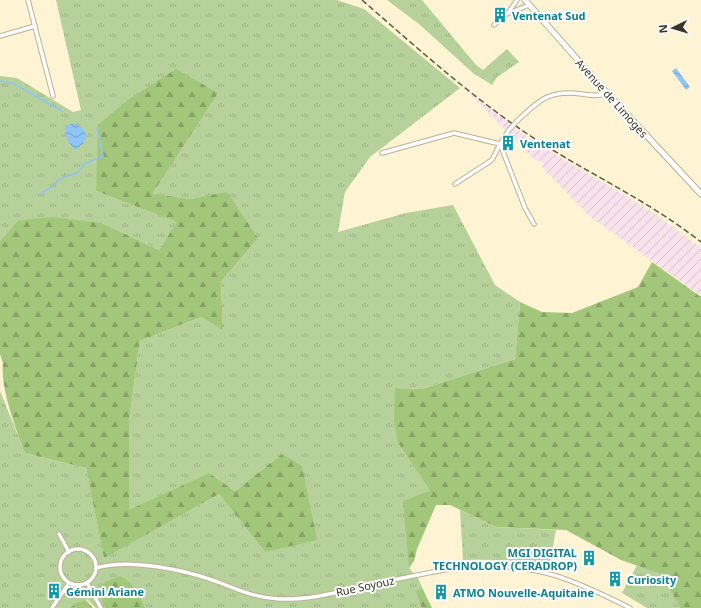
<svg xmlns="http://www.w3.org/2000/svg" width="701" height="608" font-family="'Noto Sans',sans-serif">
<defs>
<pattern id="industrial-furrows" width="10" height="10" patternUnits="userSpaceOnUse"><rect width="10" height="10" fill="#fae2ed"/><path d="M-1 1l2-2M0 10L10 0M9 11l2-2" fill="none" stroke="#d7c2cb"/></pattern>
<pattern id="grass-tufts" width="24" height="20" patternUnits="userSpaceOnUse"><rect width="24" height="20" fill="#b6d19a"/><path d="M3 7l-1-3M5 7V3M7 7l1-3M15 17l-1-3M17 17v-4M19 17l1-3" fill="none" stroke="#9db485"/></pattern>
<pattern id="forest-firs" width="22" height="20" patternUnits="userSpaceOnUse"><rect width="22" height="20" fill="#a3c77a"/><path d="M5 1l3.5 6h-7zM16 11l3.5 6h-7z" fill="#86a264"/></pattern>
<pattern id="water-waves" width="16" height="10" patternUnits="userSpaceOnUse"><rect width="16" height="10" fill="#90c4f4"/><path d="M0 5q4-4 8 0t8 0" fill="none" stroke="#77a0c6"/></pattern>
</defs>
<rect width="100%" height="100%" fill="#fef3d2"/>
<!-- industrial -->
<path fill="url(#industrial-furrows)" d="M466,90L531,140L649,210L701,248V296L591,217L541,166L543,164L538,159L536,161Z"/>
<!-- grass -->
<g fill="url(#grass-tufts)">
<path d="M56,0H337L364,9L460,88L370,157L345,192L338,232L406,213L453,205L495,285L520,302L515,359L422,389L395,388L398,443L430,491L409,568L418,578L431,608H96L87,599L76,608H0V391L25,453L86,468L104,557L219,494L265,552L282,454L235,491L209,473L129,511V421L140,341L201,317L223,331L221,282L258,238L227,193L191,199L96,191L178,222L159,250L102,223L17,221L0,241V76L17,78L73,112L81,110Z"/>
<path d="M387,0H422L476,65L483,70L507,49L519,62L497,77L492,85L473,73L419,24Z"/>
<path d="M460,510L496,527L556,530L549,567C520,560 493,559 463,560Z"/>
<path d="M637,565L661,574L680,608H647L622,593Z"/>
</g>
<!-- forest -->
<g fill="url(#forest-firs)">
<path d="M176,69L218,93L152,194L191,199L227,192L258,238L221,282L223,331L201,317L140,341L129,421V510L209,473L235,491L282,454L302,466L317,540L265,552L219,494L104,558L86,468L25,453C16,430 0,387 3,363L0,354V241L17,221L51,217L102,223L159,250L177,222L96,191L98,125L128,100Z"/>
<path d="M652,262L701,297V608H680L661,574L621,560L566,530L496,527L450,505H436L417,549L414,561L409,568L403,501L430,491L398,443L394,422L395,388L422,389L515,359L520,302L542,312L572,313L638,287Z"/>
<path d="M120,576C134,582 139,595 145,608H105L98,589L105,582Z"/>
<path d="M422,588L432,608H422L416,591Z"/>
<path d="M86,600L93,608H70L76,603Z"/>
</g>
<!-- water -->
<g fill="url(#water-waves)">
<path d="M676,68L690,87L686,90L672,71Z"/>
<path d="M74,123L83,128L87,136L83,144L75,150L67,140L65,126Z"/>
</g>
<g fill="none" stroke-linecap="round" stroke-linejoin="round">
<!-- stream -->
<g stroke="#90c4f4" stroke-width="1.5">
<path d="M0,81L14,84L62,111"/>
<path d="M100,128L102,127"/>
<path d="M40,194L52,187L59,179L77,173L86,163L103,156L97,129"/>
</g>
<defs>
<g id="minor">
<path d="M28,0L53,96"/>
<path d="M509,13L529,5"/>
<path d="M494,25L508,13L517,0"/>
<path d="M0,36L35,26"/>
<path d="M517,121C539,100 550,89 582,94C590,95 599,97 607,93"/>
<path d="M500,144L525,208L534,224"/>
<path d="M382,153L454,133L500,144L509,130"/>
<path d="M455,184L492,160L500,144"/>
<path d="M59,534L69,552"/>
<circle cx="78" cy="567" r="18"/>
<path d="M96,568C130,558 185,570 218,582C238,590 257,598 279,599C310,600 339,592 369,585C402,578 435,571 468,566C535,563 571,578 630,608"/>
<path d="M87,583L101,608"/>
<path d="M52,608L69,583"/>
</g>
<path id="secondary" d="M525,0L607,93L701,194"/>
</defs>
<!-- minor casing -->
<use href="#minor" stroke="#bcb192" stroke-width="5.5"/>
<!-- secondary casing -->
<use href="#secondary" stroke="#bcb192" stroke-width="7"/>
<!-- minor -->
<use href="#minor" stroke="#fff" stroke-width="3.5"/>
<!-- secondary -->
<use href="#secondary" stroke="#fff" stroke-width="5"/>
<!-- rail -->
<path stroke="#5f5a49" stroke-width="1.5" stroke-dasharray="6 3" stroke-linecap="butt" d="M362,0C415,46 468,94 526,133C584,172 645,198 701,242"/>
<defs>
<path id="minor-bridge" d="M509,130L517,121"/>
</defs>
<!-- minor-bridge casing -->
<use href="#minor-bridge" stroke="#bcb192" stroke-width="5.5" stroke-linecap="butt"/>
<!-- minor-bridge -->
<use href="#minor-bridge" stroke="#fff" stroke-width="3.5"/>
</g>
<!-- icons -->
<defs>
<symbol id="building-bare" viewBox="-9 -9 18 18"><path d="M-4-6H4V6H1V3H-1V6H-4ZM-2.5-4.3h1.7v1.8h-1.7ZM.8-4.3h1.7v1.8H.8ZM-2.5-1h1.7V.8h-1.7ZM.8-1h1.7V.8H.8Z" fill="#0f9aa8" stroke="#fff" stroke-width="2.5" paint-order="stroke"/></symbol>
</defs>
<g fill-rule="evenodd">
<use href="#building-bare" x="489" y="4" width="22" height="22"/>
<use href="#building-bare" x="497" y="132" width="22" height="22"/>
<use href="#building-bare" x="578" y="547" width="22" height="22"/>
<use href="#building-bare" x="604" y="568" width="22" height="22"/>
<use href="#building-bare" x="43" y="580" width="22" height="22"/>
<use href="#building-bare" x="430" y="581" width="22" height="22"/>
</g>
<g text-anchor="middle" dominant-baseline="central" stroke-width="4" stroke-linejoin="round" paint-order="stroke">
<!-- culture labels -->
<g font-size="11" font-weight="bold" fill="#0d838f" stroke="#fff" text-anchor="start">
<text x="512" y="15">Ventenat Sud</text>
<text x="520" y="143">Ventenat</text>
<text x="577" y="552" text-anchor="end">MGI DIGITAL<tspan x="577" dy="13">TECHNOLOGY (CERADROP)</tspan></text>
<text x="627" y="579">Curiosity</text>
<text x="66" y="591">Gémini Ariane</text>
<text x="453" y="592">ATMO Nouvelle-Aquitaine</text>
</g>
<!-- street labels -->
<g font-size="11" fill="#393528" stroke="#fff">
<text transform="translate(612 98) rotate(48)">Avenue de Limoges</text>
<text transform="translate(365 586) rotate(-12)">Rue Soyouz</text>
</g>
</g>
<!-- north arrow -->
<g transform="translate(673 28) rotate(265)" stroke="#ffffff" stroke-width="3" paint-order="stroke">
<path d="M0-3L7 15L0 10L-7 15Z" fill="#393528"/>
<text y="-6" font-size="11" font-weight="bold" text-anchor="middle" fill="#393528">N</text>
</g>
</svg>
